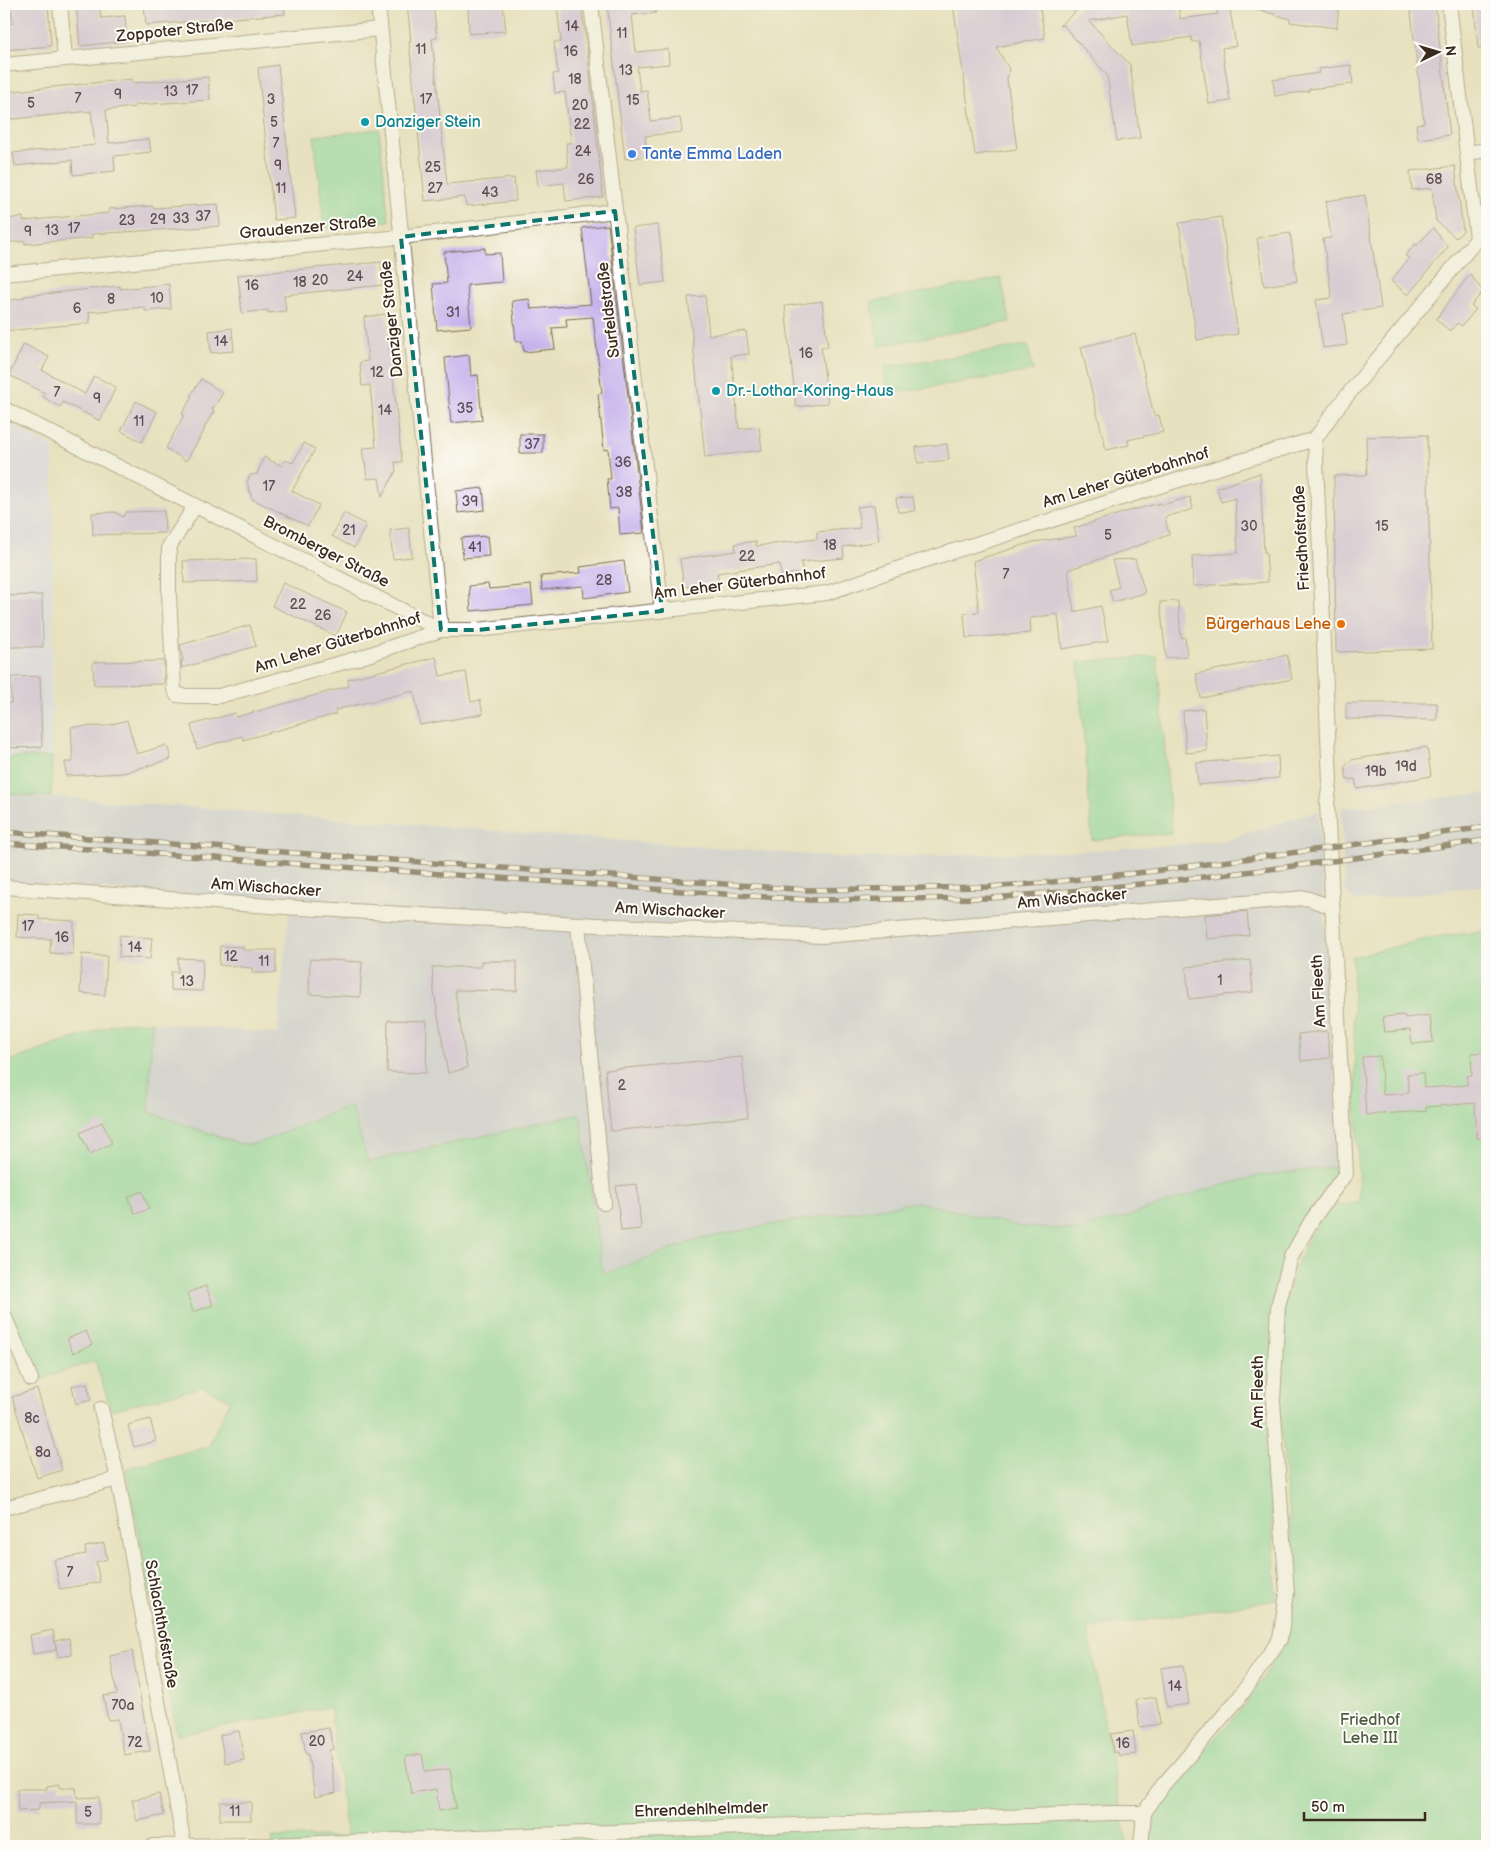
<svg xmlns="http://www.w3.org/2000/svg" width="1491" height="1850" font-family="'Balsamiq Sans',sans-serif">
<rect width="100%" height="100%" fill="#fdfcf7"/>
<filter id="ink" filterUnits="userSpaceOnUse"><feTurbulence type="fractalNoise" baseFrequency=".02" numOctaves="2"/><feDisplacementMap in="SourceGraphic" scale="10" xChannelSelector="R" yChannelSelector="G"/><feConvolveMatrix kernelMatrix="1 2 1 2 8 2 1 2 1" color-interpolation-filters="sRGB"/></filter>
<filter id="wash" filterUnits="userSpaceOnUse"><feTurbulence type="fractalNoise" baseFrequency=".0096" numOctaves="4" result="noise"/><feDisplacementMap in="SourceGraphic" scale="20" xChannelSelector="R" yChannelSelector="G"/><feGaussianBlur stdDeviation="1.12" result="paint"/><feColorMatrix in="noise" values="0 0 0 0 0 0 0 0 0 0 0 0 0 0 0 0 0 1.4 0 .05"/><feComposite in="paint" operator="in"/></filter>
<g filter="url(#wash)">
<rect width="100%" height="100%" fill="#e8e1bf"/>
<!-- built -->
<path fill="#d6d8f9" d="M4,420L53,447L52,757H4Z"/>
<!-- industrial -->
<g fill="#bec3de">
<path d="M4,793L848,858L1081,851L1223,841L1318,811L1340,1166L1262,1175L1198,1192L1129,1216L1078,1230L1022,1227L918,1202L836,1214L762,1226L697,1240L603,1274L580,1114L368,1162L351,1105L256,1144H240L149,1112L152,1022L277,1034L290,902L4,882Z"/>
<path d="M1487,793V885L1355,902L1345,891L1341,808Z"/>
</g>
<!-- green -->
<g fill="#7ed89e" stroke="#5c815e">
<path d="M379,129L389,221L324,228L314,136Z"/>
<path d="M1001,278L1010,322L879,346L871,302Z"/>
<path d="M1028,345L1033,371L888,394L884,367Z"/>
<path d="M1157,656L1172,833L1092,840L1078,662Z"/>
<path d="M4,757H52L51,797L4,793Z"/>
<path d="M1487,931V1846H1150L1155,1814L1167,1791L1246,1704L1287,1640L1295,1588L1279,1402L1284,1308L1294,1269L1313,1230L1334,1205L1359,1203L1352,957L1434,937Z"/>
<path d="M152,1022L149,1112L240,1144H256L351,1105L368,1162L580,1114L603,1274L697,1240L762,1226L918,1202L1022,1227L1078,1230L1129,1216L1198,1192L1262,1175L1340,1166L1308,1215L1285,1255L1267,1399L1276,1600L1088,1629L1127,1846H273L272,1837H347L330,1707L177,1735L126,1468L208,1447L230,1400L203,1387L111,1410L95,1361L36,1381L4,1301V1063L118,1023Z"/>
</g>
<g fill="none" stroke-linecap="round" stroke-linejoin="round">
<!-- stream -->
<path stroke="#56a6d0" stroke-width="5" d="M639,1842L640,1846"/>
</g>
<g id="blocks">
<!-- building -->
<g fill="#c6b2ec">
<path d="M10,4H48L51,46L4,50V24L13,23Z"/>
<path d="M76,4H99L101,18L125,16L127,41L80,46Z"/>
<path d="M144,4H284L285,14L146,25Z"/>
<path d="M407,4H433L437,38L432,39L447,184L514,178L516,201L466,206L465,197L425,201L409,41H411Z"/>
<path d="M468,4H503L506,31L469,34Z"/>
<path d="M557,4H581L589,64L603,197L566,201L564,183L538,186L536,170L568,167L566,143H571L565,92L555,93L553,74L558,73L554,42H561Z"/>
<path d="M607,4H655L656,13L632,15L636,52L668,49L669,64L637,67L640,91L647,90L651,121L680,118L682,132L645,136L647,156L625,159Z"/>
<path d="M953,4H1039L1045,38L996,47L1009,69L1007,79L1017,149L975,155Z"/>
<path d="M1084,4H1178L1180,19L1218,14L1216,4H1229L1236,46L1222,48L1230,101L1209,104L1199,41L1192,42L1191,37L1132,46L1127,14L1089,21L1130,65L1140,138L1117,141L1107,75L1063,25L1059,26Z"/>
<path d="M1251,4H1339L1337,28L1290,22V19L1250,7Z"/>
<path d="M1410,4H1435L1450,135L1418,139L1416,124L1424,123Z"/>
<path d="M1474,4H1487V48H1478Z"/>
<path d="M278,65L295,218L274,220L258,68Z"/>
<path d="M1351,65L1353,84L1309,89V91L1275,96L1273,80L1319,73L1318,69Z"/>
<path d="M208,77L210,100L135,105V107L106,110L109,143L149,139L151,152L114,156L115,171L73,175L72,160L15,166L13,153L95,145L91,111L4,120V92L132,79V83Z"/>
<path d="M1455,166L1463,231L1456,238L1436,221L1432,188L1412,190L1410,171Z"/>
<path d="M1365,195L1381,308L1343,314L1347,345L1323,348L1316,300L1332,298L1323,239L1331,238L1326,201Z"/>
<path d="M218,204L220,226L92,234V238L25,244V241L4,243V219L23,217V221L109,213V209L153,206V208Z"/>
<path d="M1221,217L1238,334L1197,340L1179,223Z"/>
<path d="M608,225L644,533L620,535L618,508L610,509L607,479H611L608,449L604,450L598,394L602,393L593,317L566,319L567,327L552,328L555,349L524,352L522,341L516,342L512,301L529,299L531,309L591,304L582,228Z"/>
<path d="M658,225L665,282L640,285L633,228Z"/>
<path d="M1433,228L1448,247L1408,295L1391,281L1409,258L1405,256L1415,244L1417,245Z"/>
<path d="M1290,233L1297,281L1264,286L1257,238Z"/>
<path d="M485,248V254L500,253L502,282L467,285L471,327L437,330L433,284L447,283L444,252Z"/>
<path d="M381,262L383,285L284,295L286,311L268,313V310L242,313L238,275Z"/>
<path d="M1470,274L1483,291L1471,306L1476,309L1462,326L1457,323L1450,331L1436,319Z"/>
<path d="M169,284L171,309L145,311V307L89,312L90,323L4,331V301L24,298V296L120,286V289Z"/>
<path d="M705,296L709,335L746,331L749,354L731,356L739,429L759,427L762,450L705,457L688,297Z"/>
<path d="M822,301L828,347H821L828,403L796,407L785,306Z"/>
<path d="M386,314L402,462H395L396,471L382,497L379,478L367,479L365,462H364L362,448L376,447L370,385L362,386L360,362L368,361L364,317Z"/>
<path d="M232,328L234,351L211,353L209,331Z"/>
<path d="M1135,334L1154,416L1159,415L1163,432L1128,440L1129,445L1106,450L1081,347Z"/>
<path d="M24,344L49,357L42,370L85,394L94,376L116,387L100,421L63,402L60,407L43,397L45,393L9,375Z"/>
<path d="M469,355L471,376L478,375L482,420L451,423L445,358Z"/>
<path d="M201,379L223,393L212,410L214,411L204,428L205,429L186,461L166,448L184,415L182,414L192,397L190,396Z"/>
<path d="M136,401L157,412L142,442L121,431Z"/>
<rect x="520" y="434" width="23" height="19"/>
<path d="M1427,435L1432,649L1336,652L1334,476L1367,475L1366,437Z"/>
<path d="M304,443L315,449L292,491L319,505L308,526L252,499L247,482L250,475L257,474L264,457L282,466L286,460L293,463Z"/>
<path d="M947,444L949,460L918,463L916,447Z"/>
<path d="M1260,473L1264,552H1266L1268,582L1193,586L1192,556L1238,553L1235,498L1221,502L1217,488Z"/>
<path d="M483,488L485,510L458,513L456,491Z"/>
<path d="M913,497L915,511L898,512L896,498Z"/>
<path d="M1190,497L1193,509L1165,517L1169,535L1068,570L1074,612L1101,606L1108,641L1062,649L1058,614L1030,618L1031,633L966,638L964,613L979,612L973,561L1033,542L1077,536L1074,528L1132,510L1161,503L1162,505Z"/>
<path d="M874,505L879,541L843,547L844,558L801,562L803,573L781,575L780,564L717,573L718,582L684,587L680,559L736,551L735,544L756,541V546L817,539V532L860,528L857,507Z"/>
<path d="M164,511L165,533L93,535L92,513L115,512L123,517L126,512Z"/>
<path d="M344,513L366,525L354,548L332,536Z"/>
<path d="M409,528L412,557L393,559L390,530Z"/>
<path d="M487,536L489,556L463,558L461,538Z"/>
<path d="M256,559L257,581L184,583L183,561Z"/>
<path d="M1135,559L1145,593L1113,602L1109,590L1119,587L1112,560Z"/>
<path d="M624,561L628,592L584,598L583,586L542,590L541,576L581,573L580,567Z"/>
<path d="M283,583L347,612L336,636L272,606Z"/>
<path d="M488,584L489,589L531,585L533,605L471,611L469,586Z"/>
<path d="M42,595L43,647H4V596Z"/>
<path d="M1178,601L1181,638L1185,637L1187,656L1166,658L1160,602Z"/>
<path d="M250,625L256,646L182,668L181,661H183L180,645Z"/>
<path d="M1287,655L1292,679L1201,698L1196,674Z"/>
<path d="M436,657L440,676L466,672L471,702L480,700L483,714L420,725L414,691L335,710L336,714L243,740L242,736L197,749L191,725L235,713L236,717L349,686L348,679Z"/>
<path d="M164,661V684L94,685L93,662Z"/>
<path d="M40,676L42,747L5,748L4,703H11V677Z"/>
<path d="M1346,703H1437V720L1346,719Z"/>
<path d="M1204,709L1207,751L1186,753L1183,711Z"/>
<path d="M127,720L137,754L167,745L171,759L123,773L66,776L65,762H73L71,727L105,726Z"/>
<path d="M1427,747L1431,776L1357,789L1355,779L1347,780L1345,767L1351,760Z"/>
<path d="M1278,756L1279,778L1198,785L1196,763Z"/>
<path d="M1247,911L1249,935L1207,939L1205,915Z"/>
<path d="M18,914L39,915V919L74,921L73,954L50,953L51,939L17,937Z"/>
<path d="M120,935L152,938L150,959L119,957Z"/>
<path d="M220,946L243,947V950H276V973H252V968L219,965Z"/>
<path d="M82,954L107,956L105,995L80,993Z"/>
<path d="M178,958L203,959L202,991L171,990V972H178Z"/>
<path d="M310,959L362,962L360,997L309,994Z"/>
<path d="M1250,960L1253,992L1189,999L1186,967Z"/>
<path d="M481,961H517V991L455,990L467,1068L448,1073L434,992L432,967H481Z"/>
<path d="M1404,1015L1405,1018L1430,1015L1433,1042L1412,1044L1410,1030L1385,1032L1383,1017Z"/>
<path d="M388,1020L427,1021L426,1073L387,1072Z"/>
<path d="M1327,1031L1330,1058L1301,1061L1298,1034Z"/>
<path d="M1487,1052V1138H1477L1475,1103L1426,1107V1111L1366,1115L1362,1057L1380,1056L1383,1095L1409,1093L1407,1074L1423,1073L1424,1088L1467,1085V1076L1472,1075L1471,1053Z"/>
<path d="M742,1057L748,1117L611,1131L605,1070Z"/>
<path d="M102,1122L112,1143L90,1154L80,1133Z"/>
<path d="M637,1184L641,1229L621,1231L616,1186Z"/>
<path d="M142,1191L149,1209L135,1214L128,1197Z"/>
<path d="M206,1286L213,1305L193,1312L187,1293Z"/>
<path d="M86,1331L92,1345L73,1353L67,1339Z"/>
<path d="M87,1383L91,1400L76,1404L72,1386Z"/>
<path d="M37,1389L62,1470L37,1478L12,1397Z"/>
<path d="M150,1419L156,1441L134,1447L128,1425Z"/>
<path d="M104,1543L107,1559L96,1562L100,1582L60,1589L54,1560L86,1554L85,1547Z"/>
<path d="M53,1630L56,1650L33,1654L30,1635Z"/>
<path d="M69,1638L72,1655L58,1657L55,1641Z"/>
<path d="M132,1651L150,1751L124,1755L118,1719L108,1720L103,1696L117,1694L110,1656Z"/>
<path d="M1183,1665L1189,1704L1167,1707L1161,1668Z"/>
<path d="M1156,1697L1160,1724L1140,1727L1136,1700Z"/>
<path d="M329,1728L333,1749L329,1750L336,1793L315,1797L308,1754H306L302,1732Z"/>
<path d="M239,1731L244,1760L225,1763L220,1735Z"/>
<path d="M1133,1731L1136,1754L1119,1756L1118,1752L1113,1753L1111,1734Z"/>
<path d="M422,1754L425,1772L450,1769L456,1808L439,1811L436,1789L411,1793L405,1757Z"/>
<path d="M60,1784V1788H76L77,1798L99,1797V1824H77V1801L39,1803V1810L18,1811L17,1789H47V1786Z"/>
<path d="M159,1794L164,1815L137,1821L132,1800Z"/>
<rect x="220" y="1802" width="31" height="18"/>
</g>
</g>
</g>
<g filter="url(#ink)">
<use href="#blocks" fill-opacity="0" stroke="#786a56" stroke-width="1"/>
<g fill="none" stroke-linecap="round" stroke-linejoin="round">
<defs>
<g id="minor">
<path d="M60,4L65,59"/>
<path d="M378,4L441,630"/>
<path d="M591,4L662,611"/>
<path d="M1449,4L1477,238"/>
<path d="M4,65L380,29"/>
<path d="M1467,153L1487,150"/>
<path d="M4,274L401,237L615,211"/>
<path d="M4,409L441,630"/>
<path d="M195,506L169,547V595L174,689L177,695L187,696H219L359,658L441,630H477L827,593L897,569L1207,471L1315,439"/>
<path d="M4,887L284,907L578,924L822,936L1306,898L1332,907"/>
<path d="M578,924L604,1203"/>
<path d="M4,1315L31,1379"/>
<path d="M101,1409L118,1479L184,1845"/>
<path d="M4,1508L118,1479"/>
<path d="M153,1846L269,1845L1110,1813H1144"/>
<path d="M1141,1846L1144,1813L1163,1785L1239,1698L1280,1639L1287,1593L1273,1401L1278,1306L1291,1257L1312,1220L1346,1173L1328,822L1327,803L1330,781L1315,439L1336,409L1487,227"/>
</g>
</defs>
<!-- minor casing -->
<use href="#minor" stroke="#786a56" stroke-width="16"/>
<!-- minor -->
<use href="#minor" stroke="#fff" stroke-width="14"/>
<defs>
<g id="rail">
<path d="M4,832L808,890L988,887L1043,883L1146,872L1487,827"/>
<path d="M4,843L809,900L991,898C1157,885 1322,863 1487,840"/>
</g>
</defs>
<!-- rail casing -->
<use href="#rail" stroke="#3b2a1e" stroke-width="5.5"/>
<!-- rail -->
<use href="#rail" stroke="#fdfcf7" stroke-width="4" stroke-dasharray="11" stroke-linecap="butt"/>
</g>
</g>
<!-- marked area -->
<path d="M0 0H1491V1850H0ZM615,211L662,611L477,630H441L401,237Z" fill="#e8e1bf" fill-opacity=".55" fill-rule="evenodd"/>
<path fill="none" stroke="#0f766e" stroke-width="4" stroke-dasharray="10 6" stroke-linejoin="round" d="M615,211L662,611L477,630H441L401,237Z"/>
<!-- markers -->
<g fill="#0f9aa8" stroke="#fdfcf7" stroke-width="2">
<circle cx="365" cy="122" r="5"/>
<circle cx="716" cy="391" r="5"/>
</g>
<circle fill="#3f7fe0" stroke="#fdfcf7" stroke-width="2" cx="632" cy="154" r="5"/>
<circle fill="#e8710a" stroke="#fdfcf7" stroke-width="2" cx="1341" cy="624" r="5"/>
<g text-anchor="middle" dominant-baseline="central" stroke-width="4" stroke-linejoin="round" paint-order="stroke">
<!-- number labels -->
<g font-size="14" fill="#5e4c52">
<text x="572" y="26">14</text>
<text x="622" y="33">11</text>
<text x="421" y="49">11</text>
<text x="571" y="51">16</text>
<text x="626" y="70">13</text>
<text x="575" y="79">18</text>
<text x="192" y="90">17</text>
<text x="171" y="91">13</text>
<text x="118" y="94">9</text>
<text x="78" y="98">7</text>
<text x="271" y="99">3</text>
<text x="426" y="99">17</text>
<text x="633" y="100">15</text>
<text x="31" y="103">5</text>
<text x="580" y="105">20</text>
<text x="274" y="122">5</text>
<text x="582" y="124">22</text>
<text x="276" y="143">7</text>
<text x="583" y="151">24</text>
<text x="278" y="165">9</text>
<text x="433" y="167">25</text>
<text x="586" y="179">26</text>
<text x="1434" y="179">68</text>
<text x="281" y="188">11</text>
<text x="435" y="188">27</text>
<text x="490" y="192">43</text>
<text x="203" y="216">37</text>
<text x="181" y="218">33</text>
<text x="158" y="219">29</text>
<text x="127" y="220">23</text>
<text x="74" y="228">17</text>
<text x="52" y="230">13</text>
<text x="28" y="231">9</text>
<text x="355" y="276">24</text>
<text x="320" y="280">20</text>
<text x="300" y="282">18</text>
<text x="252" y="285">16</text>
<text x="157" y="298">10</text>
<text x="111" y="299">8</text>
<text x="77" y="308">6</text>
<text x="453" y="312">31</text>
<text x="221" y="341">14</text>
<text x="806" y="353">16</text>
<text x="377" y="372">12</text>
<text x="57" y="392">7</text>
<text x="97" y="398">9</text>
<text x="465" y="408">35</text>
<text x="385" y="410">14</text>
<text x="139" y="421">11</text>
<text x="532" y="444">37</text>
<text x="623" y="462">36</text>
<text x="269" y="486">17</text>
<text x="624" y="492">38</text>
<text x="470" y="501">39</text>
<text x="1249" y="526">30</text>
<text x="1382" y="526">15</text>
<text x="349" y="530">21</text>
<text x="1108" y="535">5</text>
<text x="830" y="545">18</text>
<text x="475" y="547">41</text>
<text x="747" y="556">22</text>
<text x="1006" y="574">7</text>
<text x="604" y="580">28</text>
<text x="298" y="604">22</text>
<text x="323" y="615">26</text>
<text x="1406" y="766">19d</text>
<text x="1376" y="771">19b</text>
<text x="28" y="926">17</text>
<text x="62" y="937">16</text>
<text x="135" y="947">14</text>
<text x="231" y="956">12</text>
<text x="264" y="961">11</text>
<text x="1220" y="980">1</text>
<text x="187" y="981">13</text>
<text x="622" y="1085">2</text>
<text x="32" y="1418">8c</text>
<text x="43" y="1452">8a</text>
<text x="70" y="1572">7</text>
<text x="1175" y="1686">14</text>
<text x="123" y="1705">70a</text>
<text x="317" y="1741">20</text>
<text x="135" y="1742">72</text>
<text x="1123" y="1743">16</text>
<text x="235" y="1811">11</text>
<text x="88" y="1812">5</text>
</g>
<!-- street labels -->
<g font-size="16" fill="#3b2a1e" stroke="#fdfcf7">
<text transform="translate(175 31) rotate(-6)">Zoppoter Straße</text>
<text transform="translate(308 228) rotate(-5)">Graudenzer Straße</text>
<text transform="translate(609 310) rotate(-97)">Surfeldstraße</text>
<text transform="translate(392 319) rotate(-96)">Danziger Straße</text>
<text transform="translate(1126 478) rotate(-17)">Am Leher Güterbahnhof</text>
<text transform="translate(1302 538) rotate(-93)">Friedhofstraße</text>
<text transform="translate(326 552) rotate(27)">Bromberger Straße</text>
<text transform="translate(740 584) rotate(-7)">Am Leher Güterbahnhof</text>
<text transform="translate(338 643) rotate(-17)">Am Leher Güterbahnhof</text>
<text transform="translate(266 888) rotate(4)">Am Wischacker</text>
<text transform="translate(1072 899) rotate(-5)">Am Wischacker</text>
<text transform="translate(670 911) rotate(3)">Am Wischacker</text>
<text transform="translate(1319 991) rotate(-93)">Am Fleeth</text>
<text transform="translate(1258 1392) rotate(-90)">Am Fleeth</text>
<text transform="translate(161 1624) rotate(80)">Schlachthofstraße</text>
<text transform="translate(701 1810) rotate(-2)">Ehrendehlhelmder</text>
</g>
<!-- culture labels -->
<g font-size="16" fill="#0d838f" stroke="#fdfcf7" text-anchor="start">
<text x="375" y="122">Danziger Stein</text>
<text x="726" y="391">Dr.-Lothar-Koring-Haus</text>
</g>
<!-- shop labels -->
<g font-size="16" fill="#366cbe" stroke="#fdfcf7" text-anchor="start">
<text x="642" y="154">Tante Emma Laden</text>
</g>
<!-- food labels -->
<g font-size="16" fill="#c56008" stroke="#fdfcf7" text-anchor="end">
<text x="1331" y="624">Bürgerhaus Lehe</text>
</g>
<!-- park labels -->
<g font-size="16" fill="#4f5e44" stroke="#fdfcf7">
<text x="1370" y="1720">Friedhof<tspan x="1370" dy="18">Lehe III</tspan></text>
</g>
</g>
<!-- margin -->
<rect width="1491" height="1850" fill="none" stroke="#fdfcf7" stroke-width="20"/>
<!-- north arrow -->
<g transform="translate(1438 52) rotate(85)" stroke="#fdfcf7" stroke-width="4" paint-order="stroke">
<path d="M0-4L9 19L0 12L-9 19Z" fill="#3b2a1e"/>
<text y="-8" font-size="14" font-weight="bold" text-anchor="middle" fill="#3b2a1e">N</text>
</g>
<!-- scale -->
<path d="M1304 1812v8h121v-8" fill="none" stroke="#3b2a1e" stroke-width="2.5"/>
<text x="1311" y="1812" font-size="15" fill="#3b2a1e" stroke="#fdfcf7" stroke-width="4" paint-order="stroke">50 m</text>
</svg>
